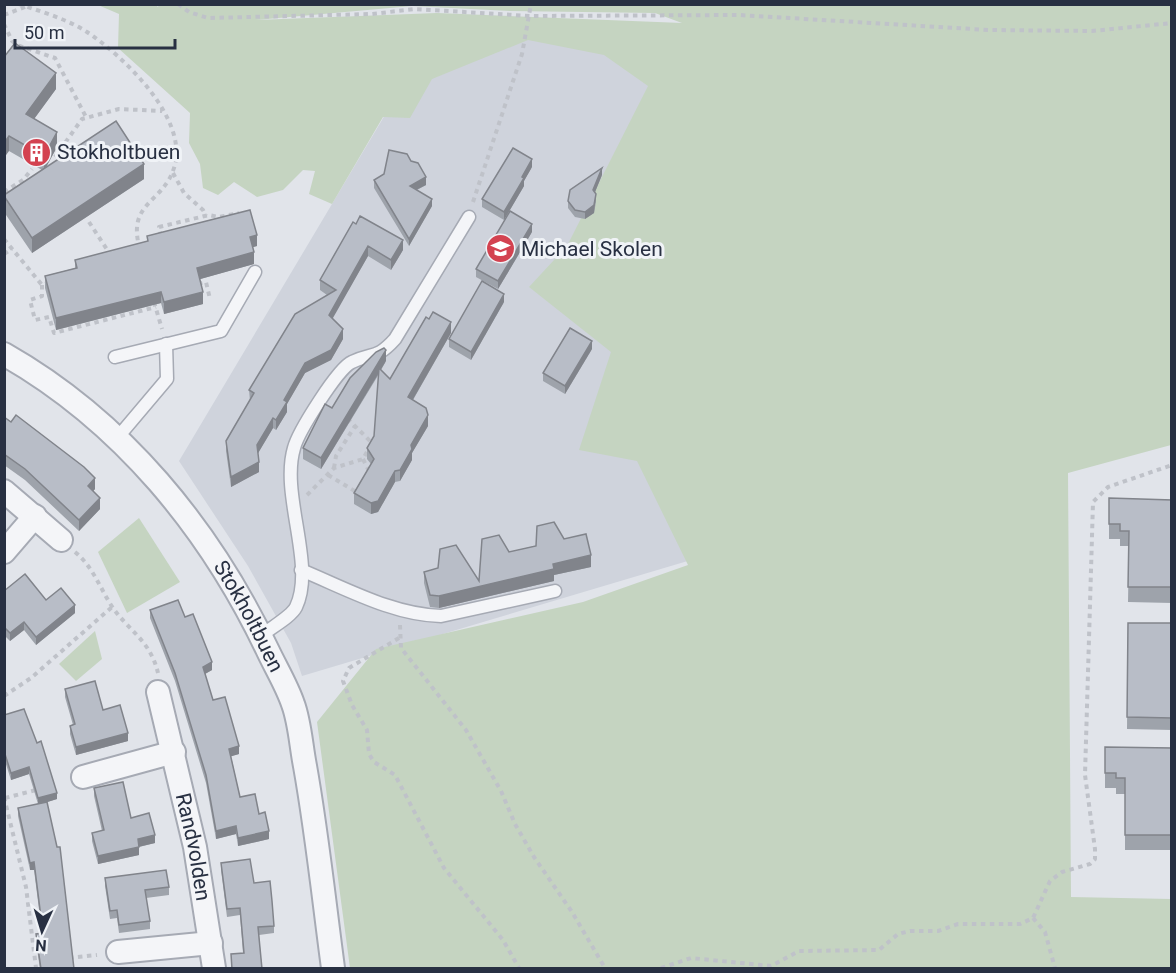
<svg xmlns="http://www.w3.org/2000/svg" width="1176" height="973" font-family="Roboto,sans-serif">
<rect width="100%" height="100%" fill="#e1e4ea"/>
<!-- built -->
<path fill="#cfd3dc" d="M697,32L691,560L302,676L291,643L248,566L179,461L432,36Z"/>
<!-- green -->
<g fill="#c5d4c1" fill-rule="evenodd">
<path d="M155,4L158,7L159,4L1171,5V445L1068,473L1071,897L1171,899V968H350L317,722L376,649L583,602L688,565L637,461L579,450L611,352L529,287L567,246L648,86L604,55L528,40L432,79L410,118L383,117L332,204L309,194L315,171L303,170L283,190L257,197L234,182L218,195L203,188L200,164L189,143L190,113L118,48L119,14L98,5ZM412,6L510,11L655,13L682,23L437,13L256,20Z"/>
<path d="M139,518L180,582L127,613L98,552Z"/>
<path d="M95,631L102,659L76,681L59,664Z"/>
</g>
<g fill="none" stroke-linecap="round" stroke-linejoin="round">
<defs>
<g id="service">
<path d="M115,357L221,331L255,272"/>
<path d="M118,437L167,379L166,344"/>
<path d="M301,570C345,588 393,615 441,616L555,591"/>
<path d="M261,636C270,628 291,617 296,607C316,565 280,495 294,448C298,432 338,368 352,362C373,352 376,360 395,339L469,217"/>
</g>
<g id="minor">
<path id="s1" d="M4,354C122,421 210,529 268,651C276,668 287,686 293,704C300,723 301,746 305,766C317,833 324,901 333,968"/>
<path d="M4,491L61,540"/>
<path d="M4,552L35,516"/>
<path id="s2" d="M158,692L195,847L214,968"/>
<path d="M83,777L174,752"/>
<path d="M118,952L211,943"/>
</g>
</defs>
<!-- service casing -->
<use href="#service" stroke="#a6aab4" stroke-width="15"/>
<!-- minor casing -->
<use href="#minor" stroke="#a6aab4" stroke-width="26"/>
<!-- path -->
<g stroke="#bfc2c9" stroke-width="4" stroke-dasharray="4.5 4.5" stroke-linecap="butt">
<path d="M19,4C42,12 67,19 87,32C123,56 190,119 174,168C163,203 128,202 139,246"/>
<path d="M178,4L189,12L208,18L372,14L415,9L530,16L739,15L989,30L1092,31L1172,23"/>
<path d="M4,15L25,7"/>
<path d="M4,24L12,41L17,45L55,58L86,117"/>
<path d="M55,157L82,119L119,109L162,111"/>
<path d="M173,173L184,193L203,210L206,216"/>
<path d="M4,192L23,180L32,169"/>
<path d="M473,202L522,54L531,4"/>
<path d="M89,222L110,254"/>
<path d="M161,236L159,227L209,215L219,217L239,213"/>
<path d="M4,239L42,285L48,283"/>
<path d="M4,254L12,249"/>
<path d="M198,284L206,282L210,299"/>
<path d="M42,285V296L30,300L35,320L49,317L54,333L156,307"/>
<path d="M154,302L162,329"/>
<path d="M363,459L369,471"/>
<path d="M334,468L336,456L355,426"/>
<path d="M328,475L358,493"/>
<path d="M307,495L334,468L363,459L372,443L348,419"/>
<path d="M75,552C93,567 99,586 111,605C127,630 150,639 158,673"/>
<path d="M400,625L401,648L466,730L501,791L515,824L534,857L572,912L605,968"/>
<path d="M399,638L349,668L343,681L352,705L367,730L369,754L374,762L395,775L444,868L503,940L519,968"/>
<path d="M4,696L31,678L112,607"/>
<path d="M4,797L26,887L36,968"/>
<path d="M5,798L36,790"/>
<path d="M1033,918L1045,932L1055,968"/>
<path d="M69,958L97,955"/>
<path d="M661,968L691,958L771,966L799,951L879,950L898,934L910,931H938L958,924H1020L1033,918L1050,881L1062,872L1090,864L1095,859V849L1085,775L1093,502L1108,487L1172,465"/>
</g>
<!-- service -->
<use href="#service" stroke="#f4f5f8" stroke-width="12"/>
<!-- minor -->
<use href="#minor" stroke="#f4f5f8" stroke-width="22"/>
</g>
<!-- wall -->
<g fill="#9ea3ab">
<path d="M4,57L56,89L34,119L57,147L46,167L144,179L32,253L4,212V195L42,170L9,151Z"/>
<path d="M532,167L524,181V186L504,220L482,207V199Z"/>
<path d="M602,175L595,192L596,202L594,213L585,219L575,217L568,208V201Z"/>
<path d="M374,180L426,185L417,190L432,206L409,246L374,188Z"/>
<path d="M353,222L403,250L391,270L368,256L332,318L343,339L331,360L305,373L287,404V412L276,430L273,428L258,453L259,472L231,487L226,451V441L250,401L249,390L327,295L320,290V280Z"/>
<path d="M532,232L498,289L476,277V269Z"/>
<path d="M147,236L257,246L253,247L254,264L200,279L203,304L164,314L161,303L56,330L45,288V276L75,268V260L147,242Z"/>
<path d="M504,302L471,360L449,347V339Z"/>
<path d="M451,333L413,400L428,426L412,453V460L400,481L395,482L378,512L371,514L354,504V493L371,464L367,459V448L374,436L379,374L321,469L303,459V448L332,408L386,361L381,370L390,379Z"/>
<path d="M592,349L565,394L543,381V373Z"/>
<path d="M4,417L95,489L93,491L100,509L79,531L25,480L4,465Z"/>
<path d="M1109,498L1172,500V603L1128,602L1129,546H1120V539H1109Z"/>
<path d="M564,539L591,567L554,575V581L439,608L430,607L424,583V572L479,581L509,552Z"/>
<path d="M4,591L46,600L75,613L36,645L24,630L10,641L4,635Z"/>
<path d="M150,610L185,617L212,670L205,674L213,700L239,754L231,756L240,797L259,814L269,839L238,846L236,834L216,839L206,783L175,681L150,618Z"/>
<path d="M1128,623H1172V730L1127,729Z"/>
<path d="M65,689L103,710L128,741L76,755L70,734V726L73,725L65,697Z"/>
<path d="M4,715L57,799L47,802L74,969H40L36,942V934L42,933L34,870H30L18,816V808L38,804L29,774L11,780L4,758Z"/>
<path d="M1105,747L1172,748V850H1125V794H1116V788H1105Z"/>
<path d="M94,788L131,818L155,843L139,847V855L98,864L92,841V833L102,831L94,796Z"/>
<path d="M221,863L254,883L274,926V933L259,935L262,969H231V954L243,953L240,915L227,917L221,870Z"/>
<path d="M105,878L169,887V895L146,898L150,921V929L119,933L117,918L110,919L105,886Z"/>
</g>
<!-- shaded-wall -->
<g fill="#81848b">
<path d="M56,73V89L26,130V114Z"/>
<path d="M57,132V147L44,171V156Z"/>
<path d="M9,136V151L4,158V143Z"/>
<path d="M532,159V167L524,181V186L504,220V212L522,177Z"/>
<path d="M144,164V179L32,253V238Z"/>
<path d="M602,168V175L593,197V190Z"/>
<path d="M426,177V185L410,193V186Z"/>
<path d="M596,194L594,213L585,219V212Z"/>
<path d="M432,199V206L409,246V239Z"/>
<path d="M532,224V232L498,289V281Z"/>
<path d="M257,235V246L250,248V237Z"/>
<path d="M403,240V250L391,270V260Z"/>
<path d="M368,246V256L329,325V315Z"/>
<path d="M254,252V264L197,280V268Z"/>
<path d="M161,292V303L56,330V318Z"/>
<path d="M203,292V304L164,314V302Z"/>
<path d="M504,294V302L471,360V352Z"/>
<path d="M451,322V333L408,408V397Z"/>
<path d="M343,329V339L331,360L305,373L287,404V412L276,430V420L284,400L305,363Z"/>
<path d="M592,341V349L565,394V386Z"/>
<path d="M386,350V361L321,469V458Z"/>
<path d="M428,415V426L412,453V460L400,481V470L411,445Z"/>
<path d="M273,418V428L257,455V445Z"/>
<path d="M259,462V472L231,487V477Z"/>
<path d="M395,471V482L378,512L371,514V503Z"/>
<path d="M95,478V489L88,497V486Z"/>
<path d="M100,498V509L79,531V520Z"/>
<path d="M591,555V567L554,575V581L439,608V596L553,564Z"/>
<path d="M75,605V613L36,645V637Z"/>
<path d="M24,622V630L10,641V633Z"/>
<path d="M212,662V670L203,675V667Z"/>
<path d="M128,733V741L76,755V747Z"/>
<path d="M239,746V754L229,757V749Z"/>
<path d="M29,767V774L11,780V773Z"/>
<path d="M57,793V799L38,805V798Z"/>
<path d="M236,826V834L216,839V831Z"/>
<path d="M269,831V839L238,846V838Z"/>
<path d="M155,835V843L138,847V839Z"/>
<path d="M139,847V855L98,864V856Z"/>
<path d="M34,862V870H30V863Z"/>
</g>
<!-- building -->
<g fill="#b8bdc7" stroke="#81848b" stroke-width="1.5">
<path d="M15,43L56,73L26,114L57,132L44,156L9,136L4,143V57Z"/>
<path d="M116,121L144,164L32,238L4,196V195Z"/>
<path d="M513,148L532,159L522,177L524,178L504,212L482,199Z"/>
<path d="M389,150L407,154L411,161L418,163L426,177L410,186L432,199L409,239L374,180L384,174Z"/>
<path d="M602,168L593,190L596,194L594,205L585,212L575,210L568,201L570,190Z"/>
<path d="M250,210L257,235L250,237L254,252L197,268L203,292L164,302L161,292L56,318L45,276L77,268L75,260L148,241L147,236Z"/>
<path d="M510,211L532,224L498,281L476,269Z"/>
<path d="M360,216L403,240L391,260L368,246L329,315L343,329L331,350L305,363L284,400L287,402L276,420L273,418L257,445L259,462L231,477L226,441L254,393L249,390L295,314L336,290L320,280L353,222L356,224Z"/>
<path d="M482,281L504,294L471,352L449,339Z"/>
<path d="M433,312L451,322L408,397L426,408L428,415L411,445L412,449L400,470L395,471L378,501L371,503L354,493L374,459L367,448L374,436L379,368L390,379L426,317L429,319Z"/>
<path d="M570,328L592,341L565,386L543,373Z"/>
<path d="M384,348L386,350L321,458L303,448L325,404L332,408L350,378L376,352Z"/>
<path d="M16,415L84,467L95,478L88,486L100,498L79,520L25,469L4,454V417L11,422Z"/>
<path d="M1109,498L1172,500V587H1128L1129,531H1120V524H1109Z"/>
<path d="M554,522L564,539L586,534L591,555L553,564L554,569L439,596L430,595L424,572L438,568L440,549L456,545L479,581L482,539L499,535L509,552L536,546L537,526Z"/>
<path d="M25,574L46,600L61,588L75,605L36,637L24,622L10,633L4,627V591Z"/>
<path d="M178,600L185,617L193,614L212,662L203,667L213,700L225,697L239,746L229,749L240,797L255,794L259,814L265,812L269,831L238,838L236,826L216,831L206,775L175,673L150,610Z"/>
<path d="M1128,623H1172V718L1127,717Z"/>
<path d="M95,681L103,710L120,705L128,733L76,747L70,726L75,724L65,689Z"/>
<path d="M24,709L37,743L41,741L57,793L38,798L29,767L11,773L4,751V715Z"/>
<path d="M1105,747L1172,748V835H1125V778H1116V773H1105Z"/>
<path d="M123,782L131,818L149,813L155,835L138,839L139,847L98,856L92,833L104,830L94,788Z"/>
<path d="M47,802L57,847H60L74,969H41L36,934L43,933L34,862L30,863L18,808Z"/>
<path d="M250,859L254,883L270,881L272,901L274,926L258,927L262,969H232L231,954L244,953L240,908L227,909L221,863Z"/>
<path d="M166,870L169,887L145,890L150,921L119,925L117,910L110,911L105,878Z"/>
</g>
<!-- icons -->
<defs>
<symbol id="building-disc" viewBox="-11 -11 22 22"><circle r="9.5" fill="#d34250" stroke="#f0f3f7"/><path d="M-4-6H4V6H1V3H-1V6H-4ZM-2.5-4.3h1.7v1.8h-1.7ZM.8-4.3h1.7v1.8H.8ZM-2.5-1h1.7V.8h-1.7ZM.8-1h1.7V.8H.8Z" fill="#fff"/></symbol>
<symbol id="school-disc" viewBox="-11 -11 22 22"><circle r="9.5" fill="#d34250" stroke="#f0f3f7"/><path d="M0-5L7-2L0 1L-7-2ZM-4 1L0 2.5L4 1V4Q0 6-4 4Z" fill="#fff"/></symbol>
</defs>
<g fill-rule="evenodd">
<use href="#building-disc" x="20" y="136" width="33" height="33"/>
<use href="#school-disc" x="484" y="232" width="33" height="33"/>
</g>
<g text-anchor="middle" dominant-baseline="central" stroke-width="6" stroke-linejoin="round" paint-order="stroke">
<!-- poi labels -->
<g font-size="21" fill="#283042" stroke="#f0f3f7" text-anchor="start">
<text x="57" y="152">Stokholtbuen</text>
<text x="521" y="249">Michael Skolen</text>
</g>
<!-- street labels -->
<g font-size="21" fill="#283042" stroke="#f0f3f7">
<text stroke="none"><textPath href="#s1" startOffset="364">Stokholtbuen</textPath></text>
<text stroke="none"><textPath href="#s2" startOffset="159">Randvolden</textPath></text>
</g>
</g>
<!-- border -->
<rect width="1176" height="973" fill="none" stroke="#283042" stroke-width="12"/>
<!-- north arrow -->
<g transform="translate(42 931) rotate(184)" stroke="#f0f3f7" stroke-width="4.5" paint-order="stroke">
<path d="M0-4.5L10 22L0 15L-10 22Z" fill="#283042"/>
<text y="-9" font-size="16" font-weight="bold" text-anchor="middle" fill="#283042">N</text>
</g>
<!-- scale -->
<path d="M15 39v9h160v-9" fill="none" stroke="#283042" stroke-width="3"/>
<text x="24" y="39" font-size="18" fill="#283042" stroke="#f0f3f7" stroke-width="4.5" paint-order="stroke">50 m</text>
</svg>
